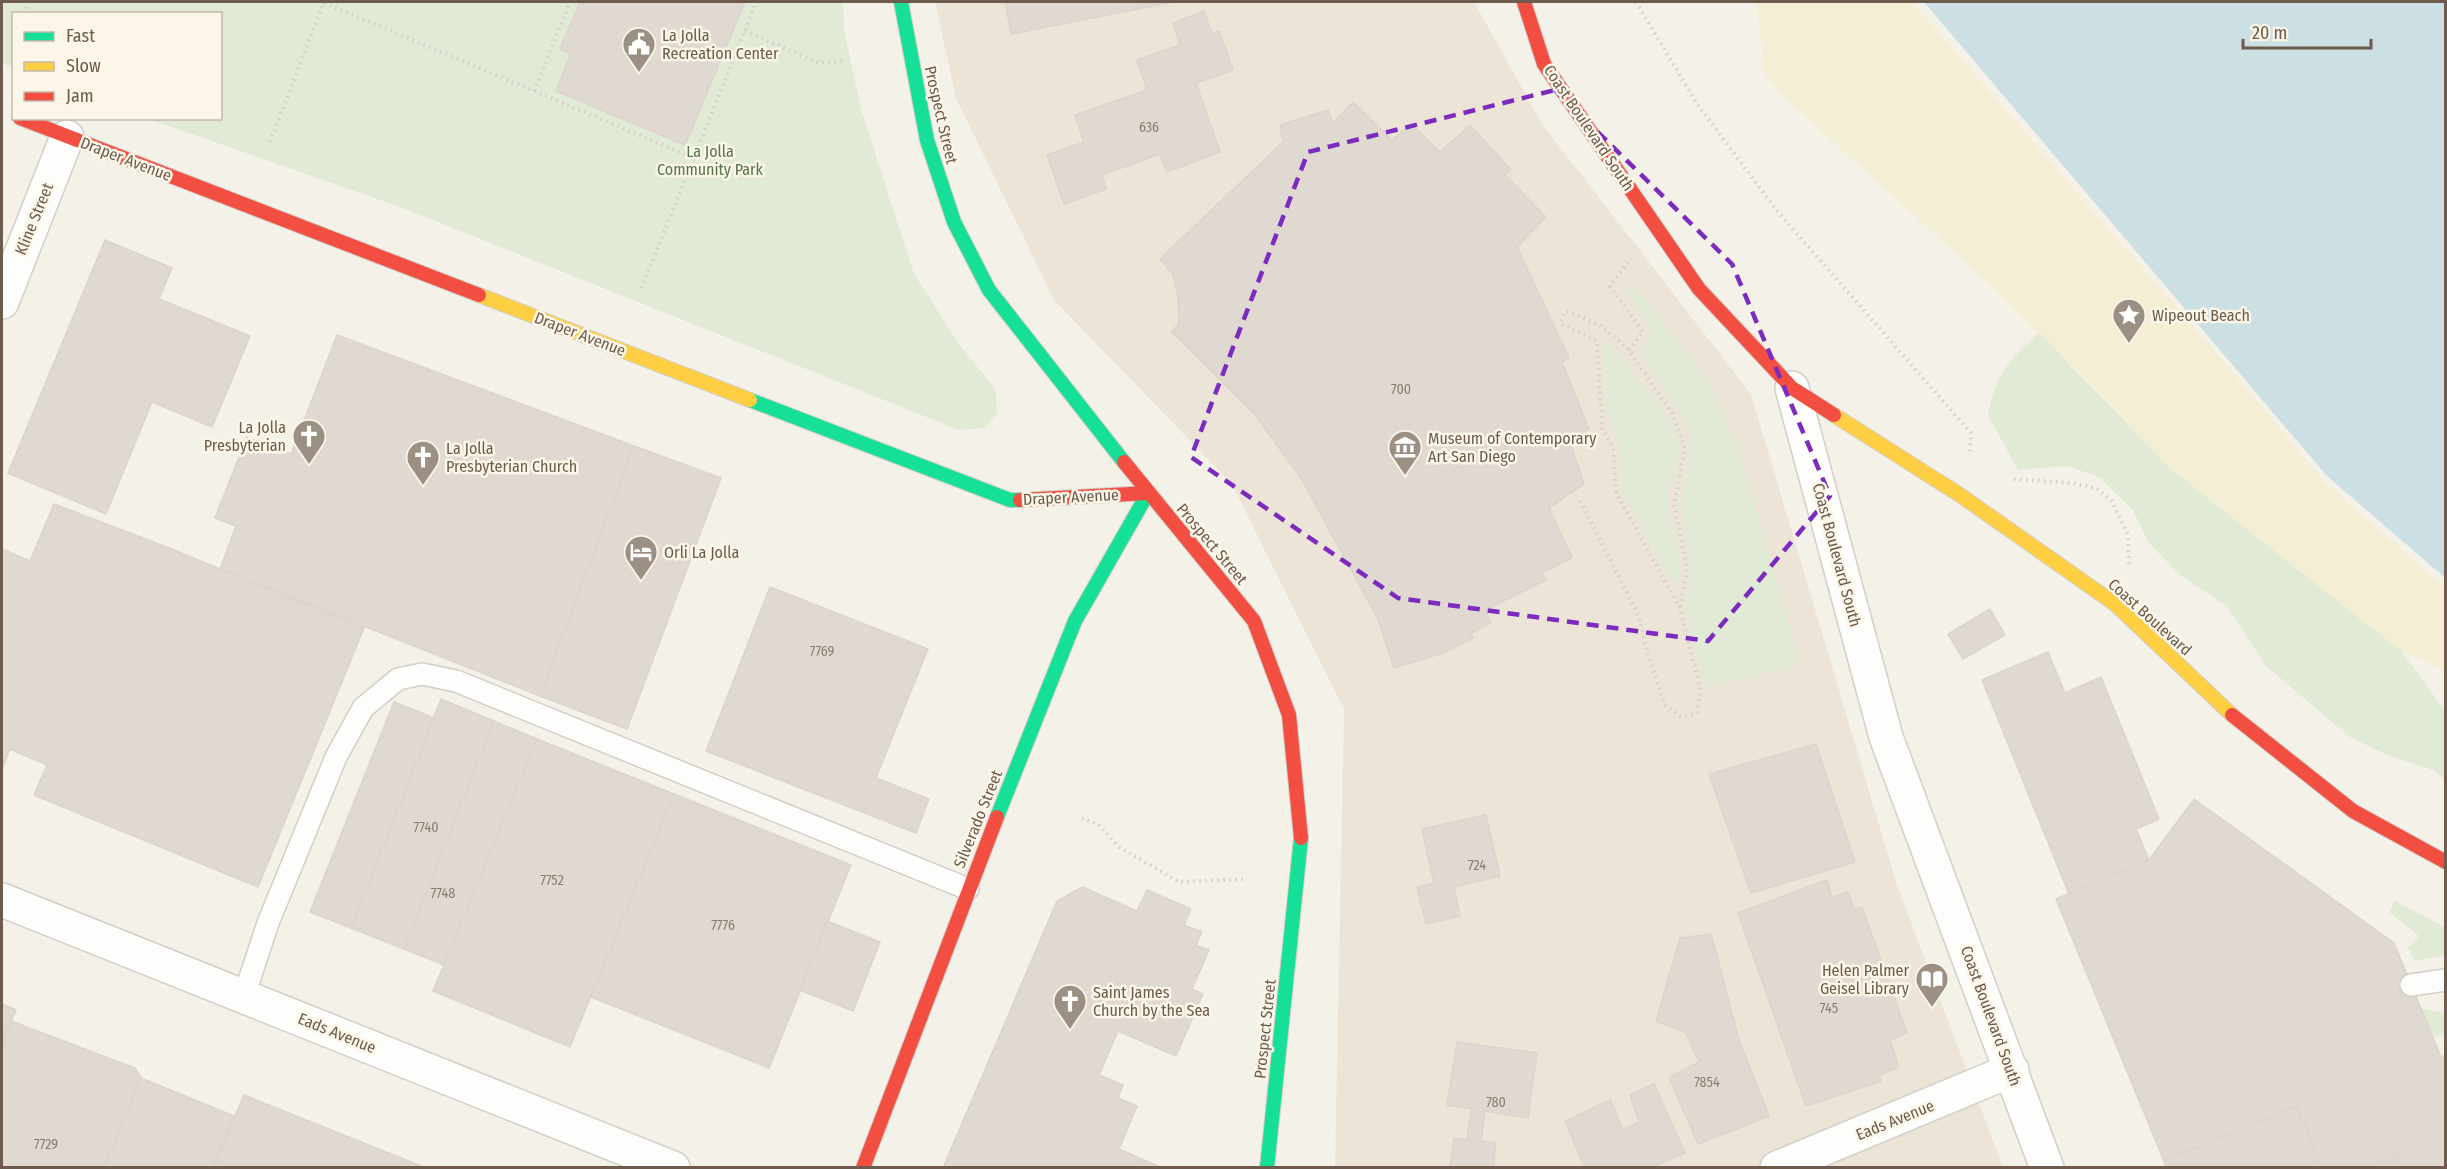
<svg xmlns="http://www.w3.org/2000/svg" width="2447" height="1169" font-family="'Fira Sans Condensed',sans-serif">
<rect width="100%" height="100%" fill="#f4f1e9"/>
<!-- residential -->
<path fill="#ece4d7" d="M935,2H1474L1542,124L1751,394L1897,885L2003,1167H1335L1344,710L1232,484L1054,300L956,98Z"/>
<!-- green -->
<g fill="#e0ead5">
<path d="M2,2H843L844,29L861,109L914,274L959,344L996,390L997,413L985,428L959,430L403,208L149,119L220,118V14H14L13,68L2,63Z"/>
<path d="M1624,282L1638,291L1687,354L1711,388L1735,442L1752,495L1800,664L1706,687L1685,607L1693,569L1682,504L1689,464L1691,432L1640,354L1652,330L1630,297Z"/>
<path d="M2039,333L2171,469L2401,651L2445,711V780L2433,770L2387,755L2350,737L2266,666L2227,606L2179,574L2148,542L2133,510L2099,477L2067,466L2018,470L1988,415C1997,372 2007,362 2039,333Z"/>
<path d="M1602,338C1622,360 1679,420 1679,450C1679,467 1665,486 1667,503C1669,529 1682,553 1680,579L1675,583L1669,578L1622,490L1620,449L1608,413Z"/>
<path d="M2395,901L2445,927V955L2415,961L2408,948L2419,936L2389,912Z"/>
<path d="M2421,1009L2445,1013V1039L2443,1035L2433,1038Z"/>
</g>
<!-- sand -->
<path fill="#f4efd4" d="M1756,2H1912L2248,390L2325,483L2438,581L2445,582V670L2401,651L2171,469L2062,356L1971,267L1787,100L1765,76Z"/>
<!-- water -->
<path fill="#ccdfe2" d="M1924,2H2445V575L2443,576L2327,476Z"/>
<!-- building -->
<g fill="#e0d9d2" stroke="#dcd4cc" stroke-width="1.5">
<path d="M580,2H745L685,145L556,91L571,54L560,49Z"/>
<path d="M1005,2H1173L1011,34Z"/>
<path d="M1204,11L1212,34L1219,31L1233,70L1196,83L1220,152L1167,172L1160,154L1102,175L1106,189L1064,204L1047,155L1084,142L1075,115L1147,90L1137,60L1180,45L1173,23Z"/>
<path d="M1353,102L1392,140L1411,124L1440,152L1470,125L1511,170L1505,175L1546,217L1517,247L1569,358L1562,362L1589,429L1569,440L1584,484L1549,508L1572,558L1542,573L1546,580L1485,610L1491,623L1471,633L1473,638L1443,653L1394,668L1378,619L1301,478L1255,415L1172,332L1179,323L1178,297L1173,274L1160,259L1283,142L1280,125L1328,110L1333,123Z"/>
<path d="M105,240L172,268L159,299L250,336L212,427L152,402L106,514L8,473Z"/>
<path d="M337,335L634,446L540,696L220,569L236,526L215,518L247,437L291,454Z"/>
<path d="M634,446L721,478L627,729L540,696Z"/>
<path d="M54,504L169,548L364,628L258,887L34,795L47,765L10,749L2,769V549L30,561Z"/>
<path d="M770,587L928,649L876,778L929,799L916,833L706,751Z"/>
<path d="M1990,609L2005,635L1963,659L1948,634Z"/>
<path d="M2048,652L2065,693L2101,677L2159,819L2136,829L2149,860L2069,894L1982,680Z"/>
<path d="M441,699L494,721L404,949L351,928Z"/>
<path d="M394,702L434,718L351,928L310,912Z"/>
<path d="M494,721L537,739L444,965L404,949Z"/>
<path d="M537,739L674,794L570,1047L433,991Z"/>
<path d="M1816,744L1855,862L1751,893L1709,774Z"/>
<path d="M674,794L851,865L769,1068L591,997Z"/>
<path d="M2194,799L2394,943L2441,1057L2446,1055V1168H2402L2397,1156L2369,1168H2322L2297,1106L2164,1161L2056,899L2149,860Z"/>
<path d="M1486,815L1500,876L1454,887L1460,916L1426,924L1417,887L1434,883L1422,829Z"/>
<path d="M1827,880L1832,898L1848,892L1855,910L1862,907L1907,1033L1890,1040L1899,1067L1879,1075L1881,1081L1806,1106L1738,913Z"/>
<path d="M1082,887L1137,911L1147,890L1191,909L1184,925L1202,932L1196,945L1209,950L1192,989L1203,994L1176,1056L1118,1031L1099,1075L1123,1085L1118,1098L1137,1106L1119,1149L1162,1168H943L1057,901Z"/>
<path d="M827,921L880,942L853,1011L800,990Z"/>
<path d="M1711,934L1740,1043L1769,1116L1698,1144L1669,1077L1699,1062L1686,1033L1656,1021L1680,938Z"/>
<path d="M2,1004L16,1010L2,1044Z"/>
<path d="M11,1021L135,1068L141,1078L104,1168H2V1044Z"/>
<path d="M1457,1042L1537,1053L1528,1118L1485,1111L1481,1141L1496,1143L1493,1168H1450L1454,1138L1467,1140L1471,1109L1447,1105Z"/>
<path d="M141,1078L234,1116L213,1168H104Z"/>
<path d="M1654,1084L1685,1153L1651,1168H1646L1644,1164L1638,1168H1585L1565,1121L1610,1100L1623,1130L1639,1122L1630,1095Z"/>
<path d="M244,1095L426,1168H213Z"/>
<path d="M2297,1106L2322,1168H2166L2164,1161Z"/>
<path d="M2397,1156L2402,1168H2369Z"/>
</g>
<g fill="none" stroke-linecap="round" stroke-linejoin="round">
<defs>
<g id="lane">
<path d="M2411,985L2446,980"/>
<path d="M244,996L268,923L336,757L363,708L398,679L422,674L456,681L968,889"/>
</g>
<g id="street">
<path d="M2,302L67,137"/>
<path d="M1792,388L1886,737L2047,1168"/>
<path d="M2,900L673,1168"/>
<path d="M1777,1168L2012,1070"/>
</g>
<g id="fast">
<path d="M901,2L927,140L954,222L989,290L1124,462"/>
<path d="M750,400L1010,500H1020"/>
<path d="M997,817L1075,621L1148,493"/>
<path d="M1267,1168L1301,838"/>
</g>
<g id="slow">
<path d="M479,295L750,400"/>
<path d="M1834,415L1960,495L2115,604L2232,715"/>
</g>
<g id="jam">
<path d="M1524,2L1544,64L1699,289L1792,388L1834,415"/>
<path d="M20,118L479,295"/>
<path d="M1124,462L1254,621L1289,715L1301,838"/>
<path d="M1020,500L1148,493"/>
<path d="M2232,715L2353,811L2446,862"/>
<path d="M863,1168L997,817"/>
</g>
</defs>
<!-- lane casing -->
<use href="#lane" stroke="#d3cec7" stroke-width="24"/>
<!-- street casing -->
<use href="#street" stroke="#d3cec7" stroke-width="36"/>
<!-- fast casing -->
<use href="#fast" stroke="#d3cdc6" stroke-width="16"/>
<!-- slow casing -->
<use href="#slow" stroke="#d3cdc6" stroke-width="16"/>
<!-- jam casing -->
<use href="#jam" stroke="#d3cdc6" stroke-width="16"/>
<!-- path -->
<g stroke="#d4cfca" stroke-width="4" stroke-dasharray="1.5 4.5" stroke-linecap="butt">
<path d="M1636,2L1697,104L1778,212L1971,433L1970,452"/>
<path d="M324,3L694,158L641,289"/>
<path d="M24,14L28,2"/>
<path d="M745,31L819,63L842,61"/>
<path d="M534,91L570,2"/>
<path d="M270,142L324,2"/>
<path d="M694,158L756,2"/>
<path d="M1629,350L1643,332L1610,286L1631,258"/>
<path d="M2014,479L2072,483L2096,488L2112,501L2128,535L2129,565"/>
<path d="M1580,501L1639,616L1648,655L1665,705L1680,716L1696,714L1701,692L1680,608L1616,493L1613,448L1602,428L1597,341L1560,323L1566,311L1600,325L1629,350L1672,413L1685,448L1674,505L1687,568L1680,608"/>
<path d="M1082,818L1099,825L1119,847L1179,882L1243,879"/>
</g>
<!-- lane -->
<use href="#lane" stroke="#fdfdfc" stroke-width="21"/>
<!-- street -->
<use href="#street" stroke="#fdfdfc" stroke-width="33"/>
<!-- fast -->
<use href="#fast" stroke="#16e098" stroke-width="14"/>
<!-- slow -->
<use href="#slow" stroke="#ffcf43" stroke-width="14"/>
<!-- jam -->
<use href="#jam" stroke="#f24e42" stroke-width="14"/>
</g>
<!-- marked area -->
<path fill="none" stroke="#7b2cbf" stroke-width="4.5" stroke-dasharray="12 8" stroke-linejoin="round" d="M1555,90L1732,264L1830,496L1708,641L1398,598L1191,457L1308,152Z"/>
<!-- icons -->
<defs>
<symbol id="civic-pin" viewBox="-11 -11 22 30"><path d="M0 17L-7.5 6A9.5 9.5 0 1 1 7.5 6Z" fill="#9c9084" stroke="#fcf6e9"/><path d="M-.6-6.5H3V-4.5H.6V-3L4-1V1h2V6H-6V1h2V-1L-.6-3ZM-1.2 2.5V6h2.4V2.5Z" fill="#fff"/></symbol>
<symbol id="sight-pin" viewBox="-11 -11 22 30"><path d="M0 17L-7.5 6A9.5 9.5 0 1 1 7.5 6Z" fill="#9c9084" stroke="#fcf6e9"/><path d="M0-6L1.8-2.2L6-1.7L2.9 1.2L3.7 5.4L0 3.3L-3.7 5.4L-2.9 1.2L-6-1.7L-1.8-2.2Z" fill="#fff"/></symbol>
<symbol id="church-pin" viewBox="-11 -11 22 30"><path d="M0 17L-7.5 6A9.5 9.5 0 1 1 7.5 6Z" fill="#9c9084" stroke="#fcf6e9"/><path d="M-1.2-6h2.4v3.5h3.3v2.4h-3.3V6h-2.4V-.1h-3.3v-2.4h3.3Z" fill="#fff"/></symbol>
<symbol id="museum-pin" viewBox="-11 -11 22 30"><path d="M0 17L-7.5 6A9.5 9.5 0 1 1 7.5 6Z" fill="#9c9084" stroke="#fcf6e9"/><path d="M0-6L6-3V-2H-6V-3ZM-5-1h2V3h-2ZM-1-1h2V3h-2ZM3-1h2V3H3ZM-6 4H6V6H-6Z" fill="#fff"/></symbol>
<symbol id="hotel-pin" viewBox="-11 -11 22 30"><path d="M0 17L-7.5 6A9.5 9.5 0 1 1 7.5 6Z" fill="#9c9084" stroke="#fcf6e9"/><path d="M-6-4.5h1.5V1H6V5H4.5V3h-9V5H-6ZM-4 0a1.8 1.8 0 1 1 3.6 0ZM.5 0V-2.5h3Q6-2.5 6 0Z" fill="#fff"/></symbol>
<symbol id="library-pin" viewBox="-11 -11 22 30"><path d="M0 17L-7.5 6A9.5 9.5 0 1 1 7.5 6Z" fill="#9c9084" stroke="#fcf6e9"/><path d="M-6-4Q-3-5.5-.7-3.5V5Q-3 3-6 4ZM6-4Q3-5.5 .7-3.5V5Q3 3 6 4Z" fill="#fff"/></symbol>
</defs>
<g fill-rule="evenodd">
<use href="#civic-pin" x="620" y="25" width="38" height="52"/>
<use href="#sight-pin" x="2110" y="296" width="38" height="52"/>
<use href="#church-pin" x="290" y="417" width="38" height="52"/>
<use href="#museum-pin" x="1386" y="428" width="38" height="52"/>
<use href="#church-pin" x="404" y="438" width="38" height="52"/>
<use href="#hotel-pin" x="622" y="533" width="38" height="52"/>
<use href="#library-pin" x="1913" y="960" width="38" height="52"/>
<use href="#church-pin" x="1051" y="982" width="38" height="52"/>
</g>
<g text-anchor="middle" dominant-baseline="central" stroke-width="5" stroke-linejoin="round" paint-order="stroke">
<!-- number labels -->
<g font-size="14" fill="#8c7c70">
<text x="1149" y="127">636</text>
<text x="1401" y="389">700</text>
<text x="822" y="651">7769</text>
<text x="426" y="827">7740</text>
<text x="1477" y="865">724</text>
<text x="552" y="880">7752</text>
<text x="443" y="893">7748</text>
<text x="723" y="925">7776</text>
<text x="1829" y="1008">745</text>
<text x="1707" y="1082">7854</text>
<text x="1496" y="1102">780</text>
<text x="46" y="1144">7729</text>
</g>
<!-- poi labels -->
<g font-size="16" fill="#6d5b4d" stroke="#fcf6e9" text-anchor="start">
<text x="662" y="35">La Jolla<tspan x="662" dy="18">Recreation Center</tspan></text>
<text x="2152" y="315">Wipeout Beach</text>
<text x="286" y="427" text-anchor="end">La Jolla<tspan x="286" dy="18">Presbyterian</tspan></text>
<text x="1428" y="438">Museum of Contemporary<tspan x="1428" dy="18">Art San Diego</tspan></text>
<text x="446" y="448">La Jolla<tspan x="446" dy="18">Presbyterian Church</tspan></text>
<text x="664" y="552">Orli La Jolla</text>
<text x="1909" y="970" text-anchor="end">Helen Palmer<tspan x="1909" dy="18">Geisel Library</tspan></text>
<text x="1093" y="992">Saint James<tspan x="1093" dy="18">Church by the Sea</tspan></text>
</g>
<!-- street labels -->
<g font-size="16" fill="#6d5b4d" stroke="#fcf6e9">
<text transform="translate(941 115) rotate(77)">Prospect Street</text>
<text transform="translate(1589 128) rotate(56)">Coast Boulevard South</text>
<text transform="translate(126 159) rotate(21)">Draper Avenue</text>
<text transform="translate(34 219) rotate(-68)">Kline Street</text>
<text transform="translate(580 334) rotate(21)">Draper Avenue</text>
<text transform="translate(1071 497) rotate(-3)">Draper Avenue</text>
<text transform="translate(1212 544) rotate(50)">Prospect Street</text>
<text transform="translate(1837 555) rotate(75)">Coast Boulevard South</text>
<text transform="translate(2150 617) rotate(42)">Coast Boulevard</text>
<text transform="translate(978 819) rotate(-68)">Silverado Street</text>
<text transform="translate(1991 1016) rotate(70)">Coast Boulevard South</text>
<text transform="translate(1265 1029) rotate(-84)">Prospect Street</text>
<text transform="translate(337 1033) rotate(22)">Eads Avenue</text>
<text transform="translate(1895 1120) rotate(-22)">Eads Avenue</text>
</g>
<!-- park labels -->
<g font-size="16" fill="#54774a" stroke="#fcf6e9">
<text x="710" y="151">La Jolla<tspan x="710" dy="18">Community Park</tspan></text>
</g>
</g>
<!-- border -->
<rect width="2447" height="1169" fill="none" stroke="#6d5b4d" stroke-width="6"/>
<!-- legend -->
<rect x="12" y="12" width="210" height="108" fill="#fcf6e9" stroke="#c3b8ab" stroke-width="1.5"/>
<rect x="24" y="32" width="30" height="9" fill="#16e098" stroke="#c3b8ab" stroke-width="1.5"/>
<text x="66" y="42" font-size="18" fill="#6d5b4d">Fast</text>
<rect x="24" y="62" width="30" height="9" fill="#ffcf43" stroke="#c3b8ab" stroke-width="1.5"/>
<text x="66" y="72" font-size="18" fill="#6d5b4d">Slow</text>
<rect x="24" y="92" width="30" height="9" fill="#f24e42" stroke="#c3b8ab" stroke-width="1.5"/>
<text x="66" y="102" font-size="18" fill="#6d5b4d">Jam</text>
<!-- scale -->
<path d="M2243 39v9h128v-9" fill="none" stroke="#6d5b4d" stroke-width="3"/>
<text x="2252" y="39" font-size="18" fill="#6d5b4d" stroke="#fcf6e9" stroke-width="4.5" paint-order="stroke">20 m</text>
</svg>
